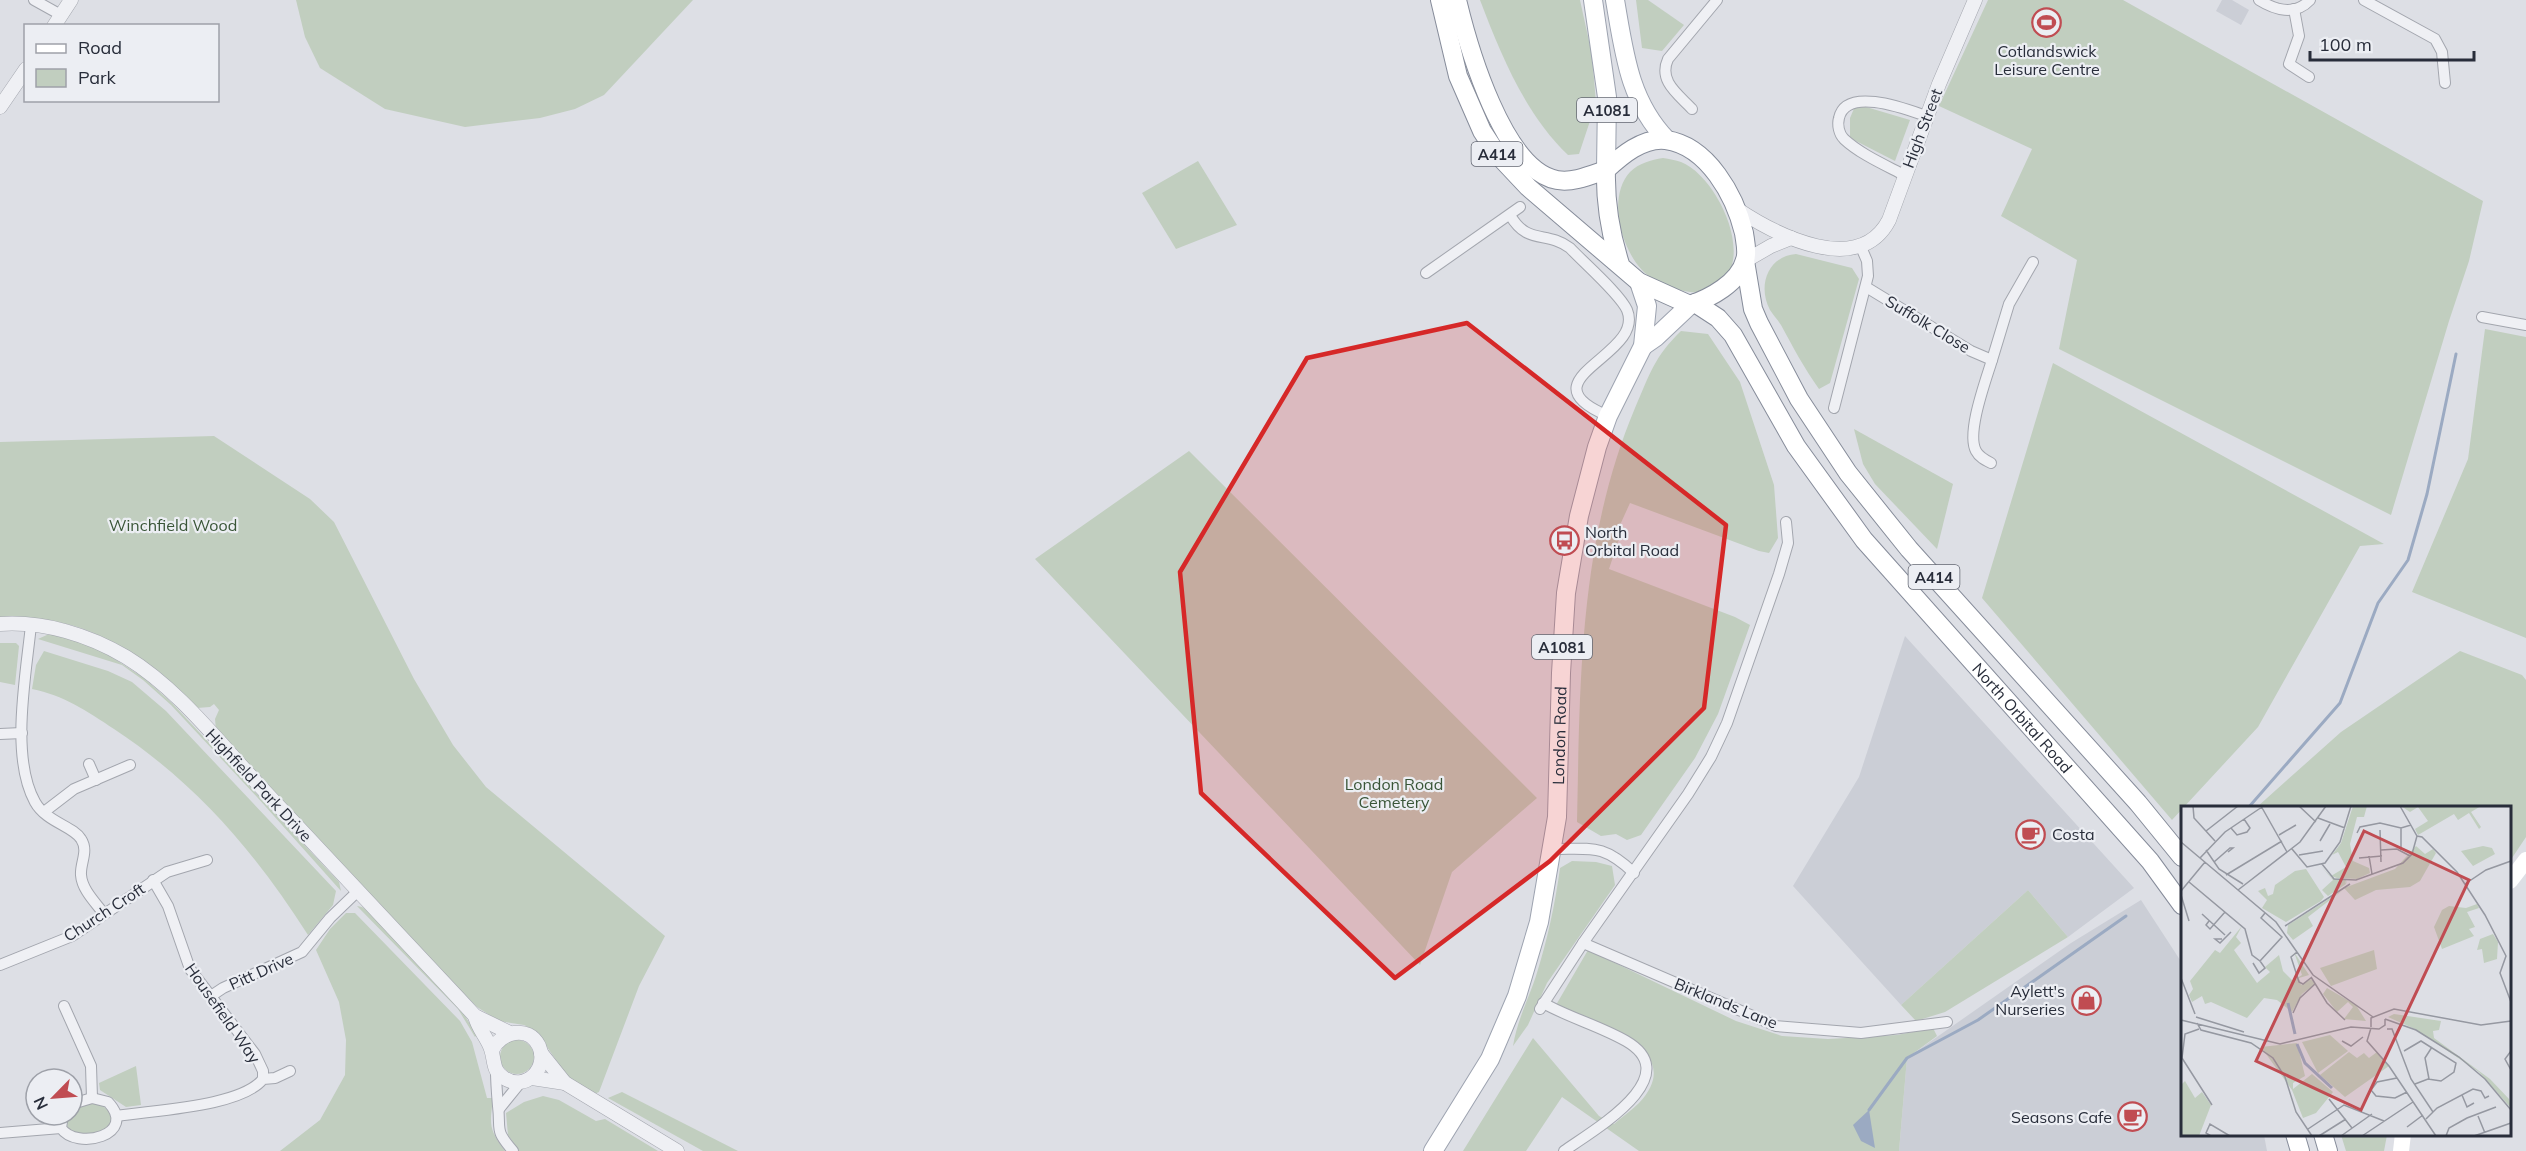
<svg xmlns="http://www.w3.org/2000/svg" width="2526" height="1151" font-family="Mulish,sans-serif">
<rect width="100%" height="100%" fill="#dddfe5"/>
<!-- built -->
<g fill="#cbced6">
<path d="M2222,0H2232L2249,10L2241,25L2216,11Z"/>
<path d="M1905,636L2134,888L2068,937L2028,890L1901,1005L1793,886L1859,777Z"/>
<path d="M2141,900L2182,963V1134L2264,1135L2267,1151H1899L1907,1058L2071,943Z"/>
</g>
<!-- green -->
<g fill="#c1cebf">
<path d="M296,0H693L604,95L575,109L540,118L465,127L385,109L320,68L305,37Z"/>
<path d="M1480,0H1580L1592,55L1596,103L1579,154L1568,155C1525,114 1501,55 1480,0Z"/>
<path d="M1636,0H1648L1684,25L1662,51L1642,48Z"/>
<path d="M1988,0H2123L2483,201L2469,261L2449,321L2391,515L2059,349L2077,260L2001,216L2032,149L1939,106Z"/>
<path d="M1856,104L1910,120L1895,161L1850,138V118Z"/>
<path d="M1663,158C1669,159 1676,160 1681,162C1720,177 1764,275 1705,291C1696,294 1682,291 1673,288C1662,284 1650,279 1642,270C1621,248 1607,197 1630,172C1639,163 1651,160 1663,158Z"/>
<path d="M1198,161L1237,225L1176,249L1142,193Z"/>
<path d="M1796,254L1852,268L1859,279L1830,383L1819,389C1804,368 1793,347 1781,325C1778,320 1773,315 1770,310C1757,286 1768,256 1796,254Z"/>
<path d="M2485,329L2526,337V638L2412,592L2468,459Z"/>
<path d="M1681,331L1708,334L1740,382L1774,485L1778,538L1769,553L1759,551L1630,503L1615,536L1619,539L1609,569L1735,617L1750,625L1718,714L1695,758L1641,835L1627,840L1616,834L1601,836L1577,822C1580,680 1579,541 1635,408C1650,374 1654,357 1681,331Z"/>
<path d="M2053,363L2384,544L2360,546L2258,727L2172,820L1982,598Z"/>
<path d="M1854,429L1953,484L1937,549L1875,484L1863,464Z"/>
<path d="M214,436L310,499L334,522L414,679L453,745L486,787L665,936L639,986L599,1092L592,1095L567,1076L536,1031L524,1025L499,1021L477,1007L427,957L216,730L215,719L219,710L214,704L210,707L197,708C154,671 111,629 51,621C34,619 17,619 0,618V442Z"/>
<path d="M1189,451L1537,798L1452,872L1420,965L1035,559Z"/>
<path d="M49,634L77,641L107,654L144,678L172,703L339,882L341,891L257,797L171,705L143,680L122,665L38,639Z"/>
<path d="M0,643H16L19,646L15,685L0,682Z"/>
<path d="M44,651L108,671L132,682L166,711L336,891L333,905L308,935C254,851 197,784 114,729C87,711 63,695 32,689L36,665Z"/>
<path d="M2460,651L2522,675L2526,680V837L2510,861V808L2257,807L2341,732Z"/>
<path d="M1572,861L1596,862L1612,866L1615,885L1547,983L1528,1025L1513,1046C1517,1021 1528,1000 1536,976C1547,941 1555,905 1560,868Z"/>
<path d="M2028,890L2068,937L1945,1012L1916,1021L1901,1005Z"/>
<path d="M357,906L362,907L369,912L460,1008L477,1035L475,1037L458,1009Z"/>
<path d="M346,913H355L460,1021L472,1042L487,1098H493C490,1125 488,1128 505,1151H280L320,1120L345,1075L346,1040L339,1002L316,950L330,929Z"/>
<path d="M1588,950L1736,1021L1782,1036L1828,1039L1897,1035L1933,1028L1937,1036L1907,1058L1899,1151H1639L1562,1097L1526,1151H1463L1533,1038L1599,1116L1614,1124C1622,1117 1632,1110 1639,1103C1691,1048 1592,1020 1556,1005Z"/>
<circle cx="517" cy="1057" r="17"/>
<path d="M136,1066L141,1105L126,1107L100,1090L99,1083Z"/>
<path d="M622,1092L738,1151H703L608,1098Z"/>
<path d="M543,1096L559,1100L596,1121L605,1119L658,1151H519L508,1135L506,1113L524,1102Z"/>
<path d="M87,1103C102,1103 113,1109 112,1125L85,1139L67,1128L68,1115H72V1110Z"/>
<path d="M2341,1135V1134L2387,1135L2384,1151H2346Z"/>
</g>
<!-- water -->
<path fill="#9baac2" d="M1869,1110L1875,1148L1861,1141L1853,1125Z"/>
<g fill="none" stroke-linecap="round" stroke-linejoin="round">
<!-- stream -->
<g stroke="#9baac2" stroke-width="3">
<path d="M2248,808L2340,703L2378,603L2408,560L2427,494L2456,354"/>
<path d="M1869,1110L1907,1058L1978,1020L2126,916"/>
</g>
<defs>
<g id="minor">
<path d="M34,0L61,15"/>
<path d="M2259,0C2275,10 2295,16 2310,0"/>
<path d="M2364,0L2435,39L2442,52L2445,83"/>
<path d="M2294,9L2299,36L2289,64L2309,77"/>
<path d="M1692,109C1678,94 1658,81 1668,59L1717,0"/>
<path d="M1904,175C1885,165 1860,154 1844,139C1839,134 1837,125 1839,118C1846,86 1906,109 1926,116"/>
<path d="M1510,215C1528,246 1546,230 1570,248C1584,263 1620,294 1627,310C1646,356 1520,379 1608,416"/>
<path d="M1426,273L1520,207"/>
<path d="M1866,287L1971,351L1992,360C1986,380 1966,433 1976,451C1979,457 1985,460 1991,463"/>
<path d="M2482,317L2526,325"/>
<path d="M1992,360L2009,304L2033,262"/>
<path d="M1834,408L1868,276L1867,261L1861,247"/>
<path d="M31,625C26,675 10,757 35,802C46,822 73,826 81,839C89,851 80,863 81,875C82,890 96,903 104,914"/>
<path d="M0,734L22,733"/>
<path d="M89,764L96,780"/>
<path d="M44,812L74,789L130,765"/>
<path d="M1553,849C1593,849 1603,844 1634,873"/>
<path d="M153,880L168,906L190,969L255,1054L263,1071V1079"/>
<path d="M1583,943L1776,1026L1861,1033L1947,1022"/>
<path d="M0,965L72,936L167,872L207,860"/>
<path d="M211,996L223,988L302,952L330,918L358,891"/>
<path d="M1543,1003C1570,1018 1600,1026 1626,1041C1688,1077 1592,1131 1564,1151"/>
<path d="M64,1006L91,1066L92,1098"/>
<path d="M1540,1009L1583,943L1688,794L1711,757L1727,723L1779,574L1788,543L1786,522"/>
<path d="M496,1071C496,1083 497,1094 498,1106C501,1131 494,1129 513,1151"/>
<path d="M499,1109L520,1083"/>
<path d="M63,1115L61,1128C76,1151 139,1135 108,1102L92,1098L72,1104"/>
<path d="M117,1116C152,1110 241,1107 263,1079L275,1078L290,1071"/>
<path d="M0,1133L61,1128"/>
</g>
<g id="tertiary">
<path d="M54,26L71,0"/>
<path d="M0,107L26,69"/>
<path d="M1737,209C1776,235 1859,278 1889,220L1939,84L1975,0"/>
<path d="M1745,261L1771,246L1791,238"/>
<path d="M0,624C44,621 89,635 126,657C177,688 217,740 257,783C330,861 403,938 475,1016L510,1033"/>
<path d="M475,1016C478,1029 487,1037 491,1049C495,1060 492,1071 504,1078C525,1092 549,1069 539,1046C528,1024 501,1032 492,1050"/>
<path d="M541,1053L565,1083L677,1151"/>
<path d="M532,1078L565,1083"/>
</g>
<g id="primary">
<path d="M1593,0L1607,97L1606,170"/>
<path d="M1615,0C1624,52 1629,101 1667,140"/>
<path d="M1643,346L1656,337L1690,305"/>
<path id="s1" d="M1433,1151L1490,1059L1517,996L1539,922L1557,817L1561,673L1566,593L1579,516L1597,447L1608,416L1643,346L1647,306L1639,282"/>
</g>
<g id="trunk">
<path d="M1440,0L1458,76L1482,131L1497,154L1528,187L1639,282L1690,305C1710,298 1739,283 1745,260C1748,252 1745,241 1744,233C1735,196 1708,146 1666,140C1643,137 1621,156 1606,170C1605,204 1610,232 1620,264"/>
<path d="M1457,0C1468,46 1503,170 1557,180C1573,183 1591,175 1606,170"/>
<path d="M1745,261L1753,309L1759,323L1799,399L1848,473L1909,549L2138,803L2182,857"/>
<path id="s2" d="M1695,303L1718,318L1733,335L1796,446L1864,540L2150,861L2182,905"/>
<path d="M2295,1134L2300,1151"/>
<path d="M2323,1134L2328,1151"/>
</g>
</defs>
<!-- minor casing -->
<use href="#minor" stroke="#a3a6ae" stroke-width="12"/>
<!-- tertiary casing -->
<use href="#tertiary" stroke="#a3a6ae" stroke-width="15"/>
<!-- primary casing -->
<use href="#primary" stroke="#9da3b0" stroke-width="20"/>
<!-- trunk casing -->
<use href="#trunk" stroke="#868c9a" stroke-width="20"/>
<!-- minor -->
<use href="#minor" stroke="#eff0f4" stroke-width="10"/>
<!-- tertiary -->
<use href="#tertiary" stroke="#eff0f4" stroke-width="14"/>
<!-- secondary -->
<g stroke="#fff" stroke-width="16">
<path d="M2510,881L2526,860"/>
<path d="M2401,1151L2403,1134"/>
</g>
<!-- primary -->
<use href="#primary" stroke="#fff" stroke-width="18"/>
<!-- trunk -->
<use href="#trunk" stroke="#fff" stroke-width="18"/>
</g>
<!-- marked area -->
<path fill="#d62828" fill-opacity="0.2" stroke="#d62828" stroke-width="4.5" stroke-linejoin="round" d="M1467,323L1726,525L1704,708L1550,861L1395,978L1201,793L1180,572L1307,358Z"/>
<!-- icons -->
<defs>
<symbol id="stadium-ring" viewBox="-11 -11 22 22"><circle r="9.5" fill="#eceef3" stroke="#c04c52" stroke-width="1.5"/><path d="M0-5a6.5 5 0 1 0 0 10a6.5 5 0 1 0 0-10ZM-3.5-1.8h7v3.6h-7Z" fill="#c04c52"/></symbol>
<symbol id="bus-ring" viewBox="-11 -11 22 22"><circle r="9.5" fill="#eceef3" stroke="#c04c52" stroke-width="1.5"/><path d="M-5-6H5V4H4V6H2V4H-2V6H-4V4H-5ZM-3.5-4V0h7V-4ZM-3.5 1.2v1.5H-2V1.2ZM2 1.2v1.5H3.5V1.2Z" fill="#c04c52"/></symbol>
<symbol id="cafe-ring" viewBox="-11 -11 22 22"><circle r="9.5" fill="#eceef3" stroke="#c04c52" stroke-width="1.5"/><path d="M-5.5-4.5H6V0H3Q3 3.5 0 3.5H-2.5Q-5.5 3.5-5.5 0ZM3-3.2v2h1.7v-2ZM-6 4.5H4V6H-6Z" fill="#c04c52"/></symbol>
<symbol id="shop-ring" viewBox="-11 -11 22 22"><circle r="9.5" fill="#eceef3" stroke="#c04c52" stroke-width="1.5"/><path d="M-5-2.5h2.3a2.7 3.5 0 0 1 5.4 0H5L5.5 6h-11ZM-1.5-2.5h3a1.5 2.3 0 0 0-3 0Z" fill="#c04c52"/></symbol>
</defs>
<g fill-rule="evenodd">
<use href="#stadium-ring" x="2030" y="6" width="33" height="33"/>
<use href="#bus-ring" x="1548" y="524" width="33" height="33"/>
<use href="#cafe-ring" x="2014" y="818" width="33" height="33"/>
<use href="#shop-ring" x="2070" y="984" width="33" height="33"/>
<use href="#cafe-ring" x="2116" y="1100" width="33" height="33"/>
</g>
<g text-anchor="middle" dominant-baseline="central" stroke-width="4.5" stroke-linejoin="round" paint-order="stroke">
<!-- shield labels -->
<g fill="#eceef3" stroke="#636772" stroke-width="1.5">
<rect x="1577" y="98" width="60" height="24" rx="4.5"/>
<rect x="1471.5" y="142" width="51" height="24" rx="4.5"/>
<rect x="1908.5" y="565" width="51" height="24" rx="4.5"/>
<rect x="1532" y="635" width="60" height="24" rx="4.5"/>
</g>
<g font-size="15" font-weight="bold" fill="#282d3a">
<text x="1607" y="110">A1081</text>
<text x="1497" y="154">A414</text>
<text x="1934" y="577">A414</text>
<text x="1562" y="647">A1081</text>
</g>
<!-- poi labels -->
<g font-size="16" fill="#282d3a" stroke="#eceef3" text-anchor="start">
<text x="2047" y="51" text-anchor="middle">Cotlandswick<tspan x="2047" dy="18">Leisure Centre</tspan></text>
<text x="1585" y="532">North<tspan x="1585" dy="18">Orbital Road</tspan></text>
<text x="2052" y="834">Costa</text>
<text x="2065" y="991" text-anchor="end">Aylett's<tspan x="2065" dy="18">Nurseries</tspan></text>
<text x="2112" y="1117" text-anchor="end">Seasons Cafe</text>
</g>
<!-- street labels -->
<g font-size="16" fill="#282d3a" stroke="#eceef3">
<text transform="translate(1922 128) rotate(-69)">High Street</text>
<text transform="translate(1928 324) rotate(31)">Suffolk Close</text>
<text stroke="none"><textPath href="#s2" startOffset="532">North Orbital Road</textPath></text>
<text stroke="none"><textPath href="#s1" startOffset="442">London Road</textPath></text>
<text transform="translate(259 785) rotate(47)">Highfield Park Drive</text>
<text transform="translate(104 912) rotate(-33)">Church Croft</text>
<text transform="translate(261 971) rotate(-24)">Pitt Drive</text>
<text transform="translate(1726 1003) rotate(22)">Birklands Lane</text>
<text transform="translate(223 1013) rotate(55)">Housefield Way</text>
</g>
<!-- park labels -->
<g font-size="16" fill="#395537" stroke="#eceef3">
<text x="173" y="525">Winchfield Wood</text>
<text x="1394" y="784">London Road<tspan x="1394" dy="18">Cemetery</tspan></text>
</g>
</g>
<!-- overview -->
<g transform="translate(2181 806)">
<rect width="330" height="330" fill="#dddfe5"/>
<path d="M172,0H186L183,11H176L169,38L172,55L188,62L189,67L176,73L156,72L150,70L165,61L157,46L151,49L160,37ZM220,0H300L290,6L300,21L298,23L288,7L277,14L273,8L237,29L234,23L247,15L237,1L229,6ZM235,40L244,48L252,43L255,47L239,75L229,81L195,84L174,94L163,82L214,63ZM302,40L311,42L314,48L292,60L280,45ZM139,59L151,72L165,74L164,78L166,74L165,78L147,90L141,84L152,74ZM125,63L143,91L140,95L105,116L81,102L86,94L77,85L84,82L87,90L92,88L94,79L114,65ZM162,84L127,111L132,120L112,134L106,127L107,119ZM296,98L298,102L286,106L294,121L288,123L293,130L261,143L253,121L261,104L268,100L285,102ZM61,120L55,131L60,137L53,144L76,177L89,166L84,161L98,149L102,165L111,174V168V175L121,169L113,146L128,169L118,172L120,179L130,173L134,178L121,188L111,206L96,194L83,192L66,212L30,196L24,198L21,190L11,196L8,189L12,183L9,175L34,144L39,147ZM312,128L317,136L316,153L303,157L301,143L296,144L299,133ZM193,144L196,163L150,180L139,162ZM146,182L175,199L185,215L163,213L172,201L167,196L156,206L142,188ZM213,208L260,215L258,224L252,225L253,232L309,273L328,293L330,302L298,266L234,223L207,211ZM149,229L167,245L137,267L121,236ZM116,237L124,270L112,277V283L131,268L152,286L135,307L122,312L111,284L80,241ZM168,246L176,252L183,247L188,252L196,246L208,260L164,291L139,269ZM4,275L14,292L21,286L30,299L18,330H0V279Z" fill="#c1cebf"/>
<path fill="none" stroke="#9baac2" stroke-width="3" d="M107,197L114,228M116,238L124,257L151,282"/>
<path fill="none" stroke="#9598a1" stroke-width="1.5" d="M12,0L13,12L34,35M80,0L106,46M118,0L135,16M219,0L236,30L241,31L276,66L304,109L325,150L319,167L330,196M137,12L164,22M50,22L56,29L66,26L69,22L63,13M199,24L200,56M25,25L57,0M176,27L179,21L199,17L220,22L230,19M98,29L115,19M139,35L149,18M0,36L95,116L132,169L192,211M111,43L126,61L144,57L159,36L170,0M25,44L38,63L62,78M200,44L216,43L229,50M220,44V22M118,49L142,45M188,50L191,68M19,52L44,26L81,1M178,52L201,50M33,56L49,42H52L47,46M141,58L153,73L175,74L222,57L231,48L236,30M45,69L101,35M8,76L64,123L71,149L79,155L101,131L80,112L84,107M284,78L305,64L330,55M57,84L119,36L145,0M0,85L24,56M0,89L8,115M21,108L44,129M28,115L25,119L29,123L44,106M104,120L169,78M41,133H34L39,137L50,126M116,146L110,151L118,176L122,178L131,171M72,157L78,167L84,162L79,155M130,171L146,197L164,214M0,172L14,208M112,207L119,192L134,178M15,211L63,226M204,213L235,224L278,251L304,273L330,304M0,214L99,238L170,221L198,223L204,219V213M16,217L20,224L70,237L92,252L104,271L115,306L131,330M190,221V212L213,203L300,219L330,215M190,222L186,235L208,260L255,330M18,223L4,228L1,252L31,299M206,223H211L230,273L252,306M161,235L170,240L182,231M223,245L240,235L275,257L273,266L260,275L247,273L234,278M330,245L324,253L330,264M216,272L196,276L190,284L195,290L214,292L226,286M248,273L244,252L251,241M281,289L286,301L293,297M148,293L171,322M297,310L304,327M245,313L256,302L292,283L300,285L304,292L308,290M226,321L242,309M127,323L163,299L203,315M30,330L25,327L29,318L49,330M138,330L165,313M160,330L191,308M181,330L232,296M265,330L268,322L286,312L315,301M293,330L330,317"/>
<path fill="#c04c52" fill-opacity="0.15" stroke="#c04c52" stroke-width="3" d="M183,25L288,74L180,304L75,255Z"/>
<rect width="330" height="330" fill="none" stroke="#282d3a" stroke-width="3"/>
</g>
<!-- legend -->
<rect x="24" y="24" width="195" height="78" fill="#eceef3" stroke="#9ea1a9" stroke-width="1.5"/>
<rect x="36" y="44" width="30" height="9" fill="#ffffff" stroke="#9ea1a9" stroke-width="1.5"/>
<text x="78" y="54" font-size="18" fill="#282d3a">Road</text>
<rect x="36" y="69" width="30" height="18" fill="#c1cebf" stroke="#9ea1a9" stroke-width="1.5"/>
<text x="78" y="84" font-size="18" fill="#282d3a">Park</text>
<!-- north arrow -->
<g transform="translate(54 1097) rotate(245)"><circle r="28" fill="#eceef3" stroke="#9ea1a9" stroke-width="1.5"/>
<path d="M0-4.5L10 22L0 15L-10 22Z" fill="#c04c52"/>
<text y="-9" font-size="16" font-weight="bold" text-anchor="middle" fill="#282d3a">N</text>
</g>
<!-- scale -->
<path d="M2310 51v9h164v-9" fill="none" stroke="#282d3a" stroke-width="3"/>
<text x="2319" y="51" font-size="18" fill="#282d3a" stroke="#eceef3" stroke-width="4.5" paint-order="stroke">100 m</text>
</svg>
